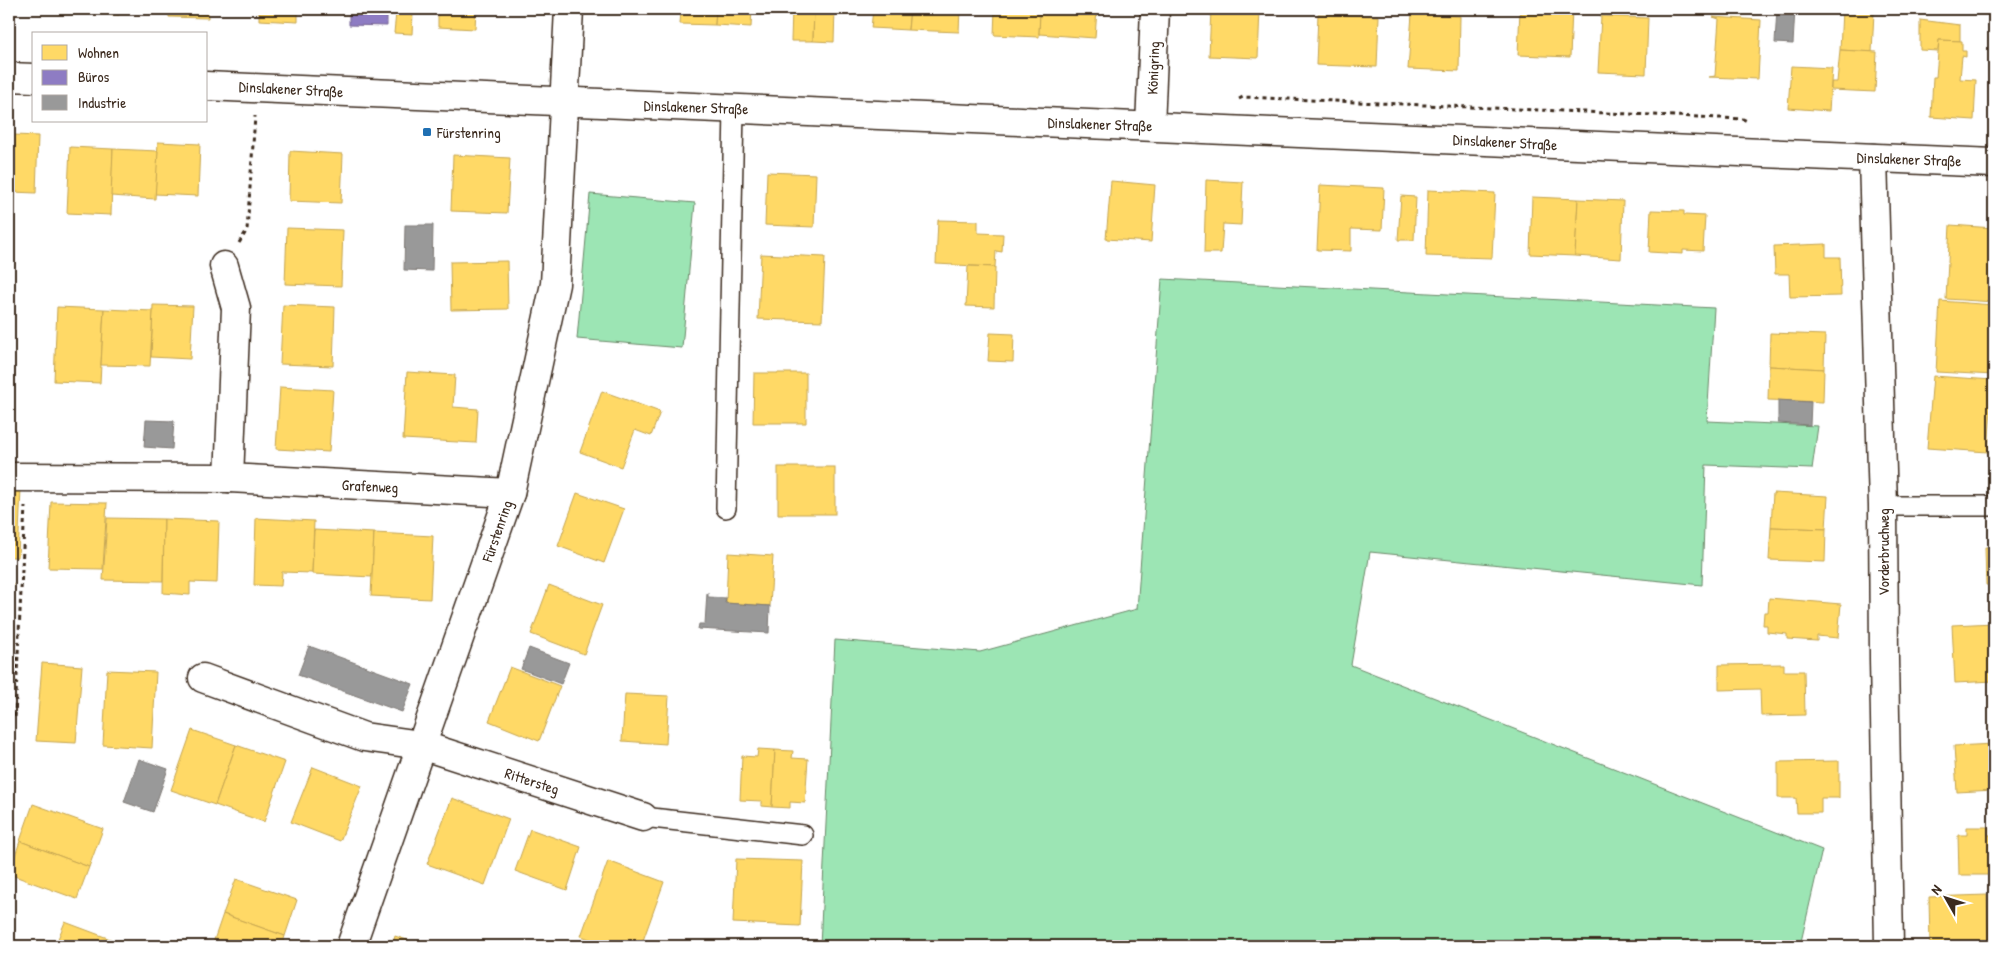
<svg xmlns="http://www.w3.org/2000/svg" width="2003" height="955" font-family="'Patrick Hand',sans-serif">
<rect width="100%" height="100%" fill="#fff"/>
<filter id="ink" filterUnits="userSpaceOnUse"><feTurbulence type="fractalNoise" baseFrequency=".02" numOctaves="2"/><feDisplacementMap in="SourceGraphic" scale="10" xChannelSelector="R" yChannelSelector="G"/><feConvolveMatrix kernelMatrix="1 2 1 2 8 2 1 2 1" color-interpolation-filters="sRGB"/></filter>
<g filter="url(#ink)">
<!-- green -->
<g fill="#9ce5b4" stroke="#6c8869">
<path d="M590,194L695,203L682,348L577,339Z"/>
<path d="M1162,279L1714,308L1707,421L1818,426L1812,469L1706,465L1702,585L1370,552L1351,665L1822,850L1800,946H820L835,640L980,652L1137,609Z"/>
</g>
<!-- homes -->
<g fill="#ffd966" stroke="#c4a450">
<path d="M81,9H119V15L80,12Z"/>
<path d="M169,9H208V18L169,17Z"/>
<path d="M259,9H298V22L259,20Z"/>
<path d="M438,9H476L475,29L438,27Z"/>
<path d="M675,9H716L715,25L680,24L681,11H675Z"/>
<path d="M716,9H752L751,27L715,25Z"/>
<path d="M792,9H814L813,41H791Z"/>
<path d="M814,9H835L834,42L813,41Z"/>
<path d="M873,9H910L908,30L871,28Z"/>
<path d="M910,9H960L959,32L908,30Z"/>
<path d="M995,9H1037V12H1040L1039,37L994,35Z"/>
<path d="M1037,9H1097L1095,38L1039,34L1040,12H1037Z"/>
<path d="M1211,9H1260L1258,58L1209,56Z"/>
<path d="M1520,9H1572L1570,57L1518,55Z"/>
<path d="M1842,10L1874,12L1872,52L1840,50Z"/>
<path d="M396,13H413L412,34L394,33Z"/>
<path d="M1318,14L1379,16L1377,67L1316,65Z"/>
<path d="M1412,14L1460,16L1459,71L1408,69Z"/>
<path d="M1601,16L1648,18L1646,74L1598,72Z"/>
<path d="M1713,17L1761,20L1758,79L1709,77L1715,76L1719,19Z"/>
<path d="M1920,20L1960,25V41L1939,40L1938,51L1920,50Z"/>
<path d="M1939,40L1962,41V51H1966V57L1962,56L1960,79L1976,80L1974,120L1931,117L1933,77H1936Z"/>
<path d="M1840,50L1877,52L1875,92L1831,90V82H1837Z"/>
<path d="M1791,66L1832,68L1829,111L1788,108Z"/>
<path d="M9,135H14L12,192H9Z"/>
<path d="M14,135L38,136L36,193L12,192Z"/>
<path d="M158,142L200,144L198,196L155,194Z"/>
<path d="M70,147L113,149L111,215L67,213Z"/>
<path d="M113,149L158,151L155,199L111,196Z"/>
<path d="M290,151L343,154L341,203L289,201Z"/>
<path d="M453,155L510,158L507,213L451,211Z"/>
<path d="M767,172L816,174L814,227L765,225Z"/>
<path d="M1206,180L1243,182L1241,225L1223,224L1221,253H1204Z"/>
<path d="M1111,181L1155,185L1151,242L1106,239Z"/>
<path d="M1320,185L1384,188L1382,230L1351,229V251L1317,250Z"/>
<path d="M1428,190L1495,193L1492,258L1426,256Z"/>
<path d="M1401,196L1416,197L1414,240H1398Z"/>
<path d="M1532,197L1578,199L1575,256L1530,254Z"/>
<path d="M1578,199L1623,201L1621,259L1575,256Z"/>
<path d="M1651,210L1684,211V215L1705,216L1703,251L1683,250V254L1649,252Z"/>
<path d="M938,220L978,221V233L1003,234L1002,252L996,251L995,267L936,264Z"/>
<path d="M1950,225L1994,228V302L1946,299Z"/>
<path d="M287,228L343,230L341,286L285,284Z"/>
<path d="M1826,244V257H1840L1841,296L1790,297L1789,274H1775L1774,246Z"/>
<path d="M761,254L825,257L822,321L758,319Z"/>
<path d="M507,261L508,309L451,310L450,262Z"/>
<path d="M968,266L995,267L994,307L966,306Z"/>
<path d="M1940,301L1994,305V375L1936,372Z"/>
<path d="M153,305L193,306L190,359L151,357Z"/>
<path d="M283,305L335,307L333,366L280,364Z"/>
<path d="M57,307L104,309L100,383L54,381Z"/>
<path d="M104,309L153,311L150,366L101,365Z"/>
<path d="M990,333L1014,334L1013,362L988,361Z"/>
<path d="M1770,333L1825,335L1824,369L1769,366Z"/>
<path d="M1769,366L1824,369L1823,402L1768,400Z"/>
<path d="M407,372L455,375L453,407L478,409L476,443L403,439Z"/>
<path d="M754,373H806V423H753Z"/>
<path d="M1933,376L1993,380L1988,452L1927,448Z"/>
<path d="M280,387L333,390L329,452L276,449Z"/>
<path d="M602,391L660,412L651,436L635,430L621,467L580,452Z"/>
<rect x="778" y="467" width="57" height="47"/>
<path d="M9,487L21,488L18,557H9Z"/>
<path d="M577,493L624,509L604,563L558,546Z"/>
<path d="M1773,493L1828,496L1826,529L1771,527Z"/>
<path d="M51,502L107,503L103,569L48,568Z"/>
<path d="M107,518L164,519L163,581L103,580Z"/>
<path d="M256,518L314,521L312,573L282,572L281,586L254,585Z"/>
<path d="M164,519L219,521L217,583L190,582V595L163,593Z"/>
<path d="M1771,527L1826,529L1825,562L1769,560Z"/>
<path d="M314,530L374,533L372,577L312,574Z"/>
<path d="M374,533L433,536L430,599L371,596Z"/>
<path d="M1985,547H1994V585H1986Z"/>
<path d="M728,553L773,556L770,606L726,603Z"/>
<path d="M9,583H13L10,637H9Z"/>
<path d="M549,585L602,605L584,654L531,634Z"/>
<path d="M1769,598L1841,604L1838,638L1817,636V641L1787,639V634L1767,632V625H1763L1764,612H1768Z"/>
<path d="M1994,623V681L1955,683L1952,625Z"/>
<path d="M42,663L82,666L76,743L36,741Z"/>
<path d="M1784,664V671H1804L1805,715L1761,716L1760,689L1719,690V665Z"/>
<path d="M510,667L560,686L539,741L489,721Z"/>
<path d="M107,670L156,672L152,748L103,745Z"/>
<path d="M625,694L669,696L666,744L622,741Z"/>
<path d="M192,730L236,745L215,805L171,790Z"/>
<path d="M1994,744V790L1957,792L1954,746Z"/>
<path d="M236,745L285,762L264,822L215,805Z"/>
<path d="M758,749L775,750L772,807L762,806V801L740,800L742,756L757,757Z"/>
<path d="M775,750L793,751L792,758L808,759L805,803L790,802V808L772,807Z"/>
<path d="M1839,761V798H1821V813H1797L1796,798H1778V762Z"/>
<path d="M313,767L362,786L340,841L291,822Z"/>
<path d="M452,798L509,819L485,885L427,864Z"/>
<path d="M33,804L103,829L89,867L20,841Z"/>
<path d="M1967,827H1988V835H1994V875H1959L1958,835H1967Z"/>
<path d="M530,829L581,847L567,890L515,871Z"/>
<path d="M20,841L89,867L77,899L9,874Z"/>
<path d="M736,859L803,861L800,926L733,923Z"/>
<path d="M608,861L664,882L641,946H610L581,936Z"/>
<path d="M236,879L297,900L285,936L223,914Z"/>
<path d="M1987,895L1989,946H1930L1929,897Z"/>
<path d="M223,914L285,936L282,946H212Z"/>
<path d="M65,922L121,943L120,946H55Z"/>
<path d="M395,936L425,946H392Z"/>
</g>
<!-- offices -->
<path fill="#8e7cc3" stroke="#756392" d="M349,9H387V26L349,25Z"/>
<!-- industry -->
<g fill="#999" stroke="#7d7874">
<path d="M1777,9H1795L1793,44L1775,43Z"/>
<path d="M405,225H433L432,271L404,270Z"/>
<path d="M1778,400L1811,402L1810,425L1778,423Z"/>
<path d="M146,420L174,421L172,449L144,447Z"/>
<path d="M707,593H708V597L726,598L725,603L770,606L769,633L698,629L699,624H705Z"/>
<path d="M309,646L413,684L402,712L298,675Z"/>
<path d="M529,648L569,663L561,684L521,669Z"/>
<path d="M139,759L168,769L153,812L124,802Z"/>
</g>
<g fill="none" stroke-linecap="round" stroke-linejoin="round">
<defs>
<g id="service">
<path d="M1883,506H1994"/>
<path d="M726,508L734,109"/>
<path d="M643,817L803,835"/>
</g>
<g id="minor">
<path d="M1150,126L1155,9"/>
<path d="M1873,158L1883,506L1884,659L1889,946"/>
<path d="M224,266L236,308L229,478"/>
<path d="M9,477L229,478L510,493"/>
<path d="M203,678L364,737L421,745L643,817"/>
<path d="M351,946L510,493L555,284L569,9"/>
</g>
<g id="secondary">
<path d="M9,77L34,78"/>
<path d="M206,86L1994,163"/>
</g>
</defs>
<!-- service casing -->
<use href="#service" stroke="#3b2a1e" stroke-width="22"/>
<!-- minor casing -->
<use href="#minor" stroke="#3b2a1e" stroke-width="31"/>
<!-- secondary casing -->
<use href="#secondary" stroke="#3b2a1e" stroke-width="31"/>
<!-- path -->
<g stroke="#3b2a1e" stroke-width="3" stroke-dasharray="4 4" stroke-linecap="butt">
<path d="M1239,99L1243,97L1743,119L1749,122"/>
<path d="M239,243L247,230L255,116"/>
<path d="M9,722L15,717L25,506"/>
</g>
<!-- service -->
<use href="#service" stroke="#fff" stroke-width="19"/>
<!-- minor -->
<use href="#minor" stroke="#fff" stroke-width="28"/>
<!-- secondary -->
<use href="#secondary" stroke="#fff" stroke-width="28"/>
</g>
</g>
<!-- markers -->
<rect fill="#1f6fb2" stroke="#fff" stroke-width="2" x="422" y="127" width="10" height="10" rx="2.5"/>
<g text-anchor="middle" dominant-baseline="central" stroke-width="5" stroke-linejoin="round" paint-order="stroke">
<!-- street labels -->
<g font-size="15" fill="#3b2a1e" stroke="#fff">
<text transform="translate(1153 68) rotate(-88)">Königring</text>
<text transform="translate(291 89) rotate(3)">Dinslakener Straße</text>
<text transform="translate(696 107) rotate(2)">Dinslakener Straße</text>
<text transform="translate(1100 124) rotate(2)">Dinslakener Straße</text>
<text transform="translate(1505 142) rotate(3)">Dinslakener Straße</text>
<text transform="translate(1909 159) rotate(2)">Dinslakener Straße</text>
<text transform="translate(370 486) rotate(3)">Grafenweg</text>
<text transform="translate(497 531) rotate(-71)">Fürstenring</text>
<text transform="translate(1883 552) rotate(-90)">Vorderbruchweg</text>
<text transform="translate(532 781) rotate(18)">Rittersteg</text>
</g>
<!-- poi labels -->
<g font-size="15" fill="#3b2a1e" stroke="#fff" text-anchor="start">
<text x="437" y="132">Fürstenring</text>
</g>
</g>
<!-- margin -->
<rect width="2003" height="955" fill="none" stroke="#fff" stroke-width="30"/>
<rect x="15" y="15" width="1973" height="925" fill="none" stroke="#3b2a1e" stroke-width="2" filter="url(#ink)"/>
<!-- legend -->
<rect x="32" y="32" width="175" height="90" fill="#ffffff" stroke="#b1aaa5"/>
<rect x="42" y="45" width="25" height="15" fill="#ffd966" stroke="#b1aaa5"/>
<text x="78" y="58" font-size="15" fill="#3b2a1e">Wohnen</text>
<rect x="42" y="70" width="25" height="15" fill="#8e7cc3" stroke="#b1aaa5"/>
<text x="78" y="82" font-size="15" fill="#3b2a1e">Büros</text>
<rect x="42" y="95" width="25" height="15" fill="#999999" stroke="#b1aaa5"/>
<text x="78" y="108" font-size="15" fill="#3b2a1e">Industrie</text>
<!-- north arrow -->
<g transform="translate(1946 898) rotate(309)" stroke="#ffffff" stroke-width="4" paint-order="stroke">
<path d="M0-4L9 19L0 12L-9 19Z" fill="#3b2a1e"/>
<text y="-8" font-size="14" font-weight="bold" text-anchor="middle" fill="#3b2a1e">N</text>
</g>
</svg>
